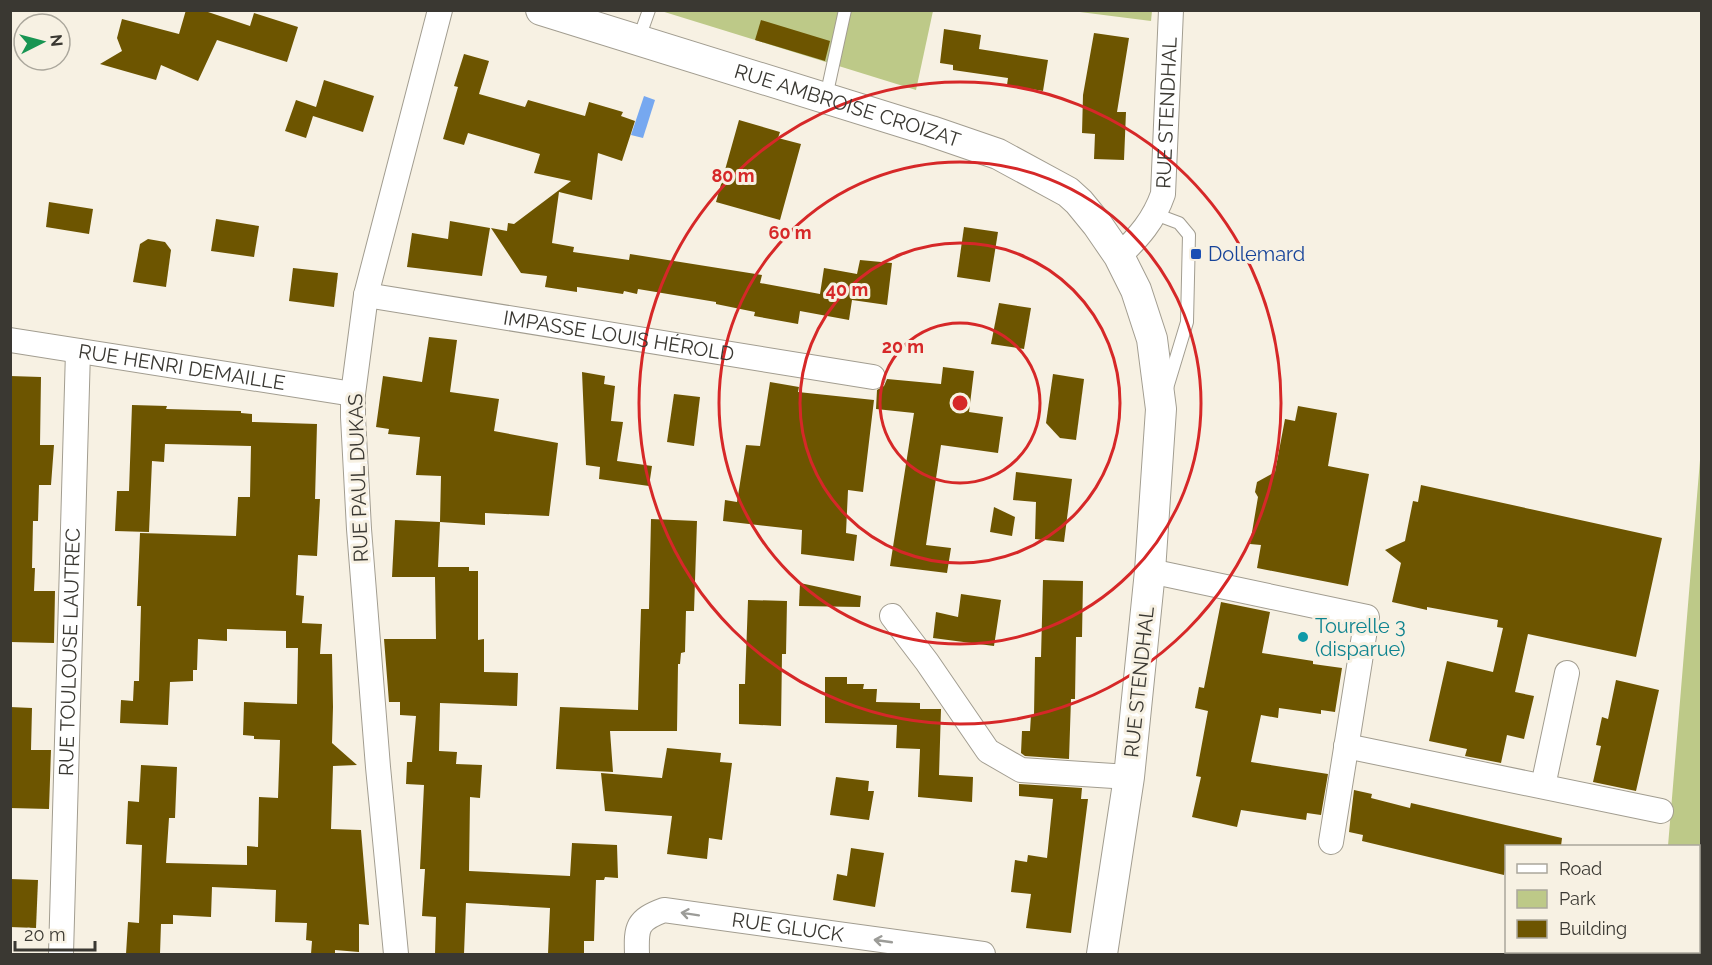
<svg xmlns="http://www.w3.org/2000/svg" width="1712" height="965" font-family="Raleway,sans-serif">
<rect width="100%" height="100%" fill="#f7f1e3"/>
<!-- green -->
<g fill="#bdc988">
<path d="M658,10L933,11L916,90Z"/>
<path d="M1072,11H1152L1151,21Z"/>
<path d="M1701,448V954H1661V952H1698V846H1668Z"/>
</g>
<!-- water -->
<path fill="#76a8f0" d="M644,96L655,100L643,138L631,135Z"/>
<!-- building -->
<g fill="#6d5500">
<path d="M186,10H202L250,26L254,13L298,27L287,62L217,40L198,81L161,65L156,80L100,64L122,51L117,38L122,19L179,34Z"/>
<path d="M761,20L830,41L825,61L755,40Z"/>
<path d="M944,29L981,35L979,49L1048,60L1043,91L1007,85L1008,78L953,70V65L940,63Z"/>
<path d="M1094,33L1129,38L1117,112H1126L1124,160L1094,159L1095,134L1082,133L1083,95Z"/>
<path d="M464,54L489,61L479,94L525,107L528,100L585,116L589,102L623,112L621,116L635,121L622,161L598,153L592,200L559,192L552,243L574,247L573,252L629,260L630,254L762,275L760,283L820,294L824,268L857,274L860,260L892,263L887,305L852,300L849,320L800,311L798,324L754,316L755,312L716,304V302L638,289L637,294L624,291L623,294L577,287V292L545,287L547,276L521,273L491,228L507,231L508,223L514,224L571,181L534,173L540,154L468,133L464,145L443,139L458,87L454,86Z"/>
<path d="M324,80L374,96L363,132L313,116L306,138L285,131L296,100L316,107Z"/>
<path d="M739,120L780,132L778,138L801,144L780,220L716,202Z"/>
<path d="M49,202L93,209L89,234L46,227Z"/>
<path d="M216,219L259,226L254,257L211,251Z"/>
<path d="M450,221L490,228L482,276L407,267L412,233L448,239Z"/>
<path d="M964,227L998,232L990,282L957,277Z"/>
<path d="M148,239L165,242L171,250L166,287L133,282L140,244Z"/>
<path d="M293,268L338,273L334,307L289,301Z"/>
<path d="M999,303L1031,308L1024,349L991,344Z"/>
<path d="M429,337L457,340L450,392L499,399L494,431L558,443L549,516L485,513V525L440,522L441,476L416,475L420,437L388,434L389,429L376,427L383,376L422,382Z"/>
<path d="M943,367L974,371L969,412L1003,417L998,453L941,445L926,545L951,548L947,573L890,566L914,413L876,409L877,390L884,386L887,379L941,384Z"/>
<path d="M582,372L605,376L604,384L615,386L611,421L623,422L617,461L652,466L649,486L599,479L600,467L586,465Z"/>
<path d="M1053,374L1084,379L1076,440L1060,438L1046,423Z"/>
<path d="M10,376L41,377L40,445H54L51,485H39L38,521H33L32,568H35L34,591H55L54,643L10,642Z"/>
<path d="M770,382L799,387L798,392L874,400L863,492L848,490L846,533L857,535L854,561L801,554L802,530L723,521L725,500L737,502L746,445L760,446Z"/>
<path d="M674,394L700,397L694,446L667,442Z"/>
<path d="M132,405L167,406L166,409L241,411V413L252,414V422L317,424L315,499H320L317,556L298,555L296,595L304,596L302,623L322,624L320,654H332L333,707L332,743L357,765L333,766L331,829L361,830L369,925L359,924V952L335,950V954H311L312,941L306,940L307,923L275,922L276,890L212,887L211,917L173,915V924H161L160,954H126L128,922L139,923L142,845L126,844L128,801L139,802L141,765L177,767L175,818H169L166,863L247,865V846L258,847L259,797L278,798L280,740L254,739V736L243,735L244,702L297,704L298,648H286V631L227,629V641L198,639L197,670H193V681L170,682L168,725L120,723L121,700L133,701L134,681H139L141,606H137L140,533L236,536L238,497H250L251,446L165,444L164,462L152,461L149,532L115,531L117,491H129Z"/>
<path d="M1298,406L1337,413L1328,466L1369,474L1348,586L1257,568L1261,545L1250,544L1258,497L1255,492L1257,482L1275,472L1285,419L1295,421Z"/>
<path d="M1016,472L1072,479L1064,542L1035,539L1036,502L1013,500Z"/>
<path d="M1421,485L1662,538L1636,657L1528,634L1515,692L1534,696L1524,739L1507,735L1501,763L1465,756L1467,749L1429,741L1447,661L1493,672L1503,628L1497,627L1498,620L1427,607V610L1392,602L1401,563L1385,550L1405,541L1413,501L1418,502Z"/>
<path d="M994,507L1015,517L1012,536L990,532Z"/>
<path d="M651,519L697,521L694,611H686L685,652L681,653L680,664H678L677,731H610L613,772L556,769L560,707L638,710L641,609H649Z"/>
<path d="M395,520L440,522L438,567H469V571H478V640L484,639V672L518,673L517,706L440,703L439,751L457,752L456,764L482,765L480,798L470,797L469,871L570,876L572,843L617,845L618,878L605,877L604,880H596L594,941H584V954H548L550,908L466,903L464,954H435L436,917L422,916L425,869H420L424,785L406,784L407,762H412L416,716L400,715V702H389L384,639H436L435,577H392Z"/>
<path d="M1043,580L1083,581L1082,637H1076L1075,699H1071L1069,759L1025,756L1021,753L1022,731H1030L1031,715H1034L1035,657H1041Z"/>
<path d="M800,583L861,596L860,607L799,606Z"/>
<path d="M961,594L1001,600L994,646L933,638L936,612L958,617Z"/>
<path d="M748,600L787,601L786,654H782L781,726L739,724V684H745Z"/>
<path d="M1221,602L1270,612L1262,653L1313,661V664L1342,668L1335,712L1321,710V714L1279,708L1278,718L1261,715L1251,762L1328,774L1321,815L1307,813L1306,820L1241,810L1237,827L1192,817L1201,777L1196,776L1208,711L1195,708L1199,687L1204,688Z"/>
<path d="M825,677H847V684H864L863,689H877L876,702L920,703V709H941L939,775L973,777L972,802L918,797L920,749L896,748L897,725L825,723Z"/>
<path d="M1616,680L1659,690L1636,791L1593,782L1601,746L1596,745L1602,717L1608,719Z"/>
<path d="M10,707L32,708L31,750H51L49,809L10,808Z"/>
<path d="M667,748L721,753L720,762L732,763L722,840L709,838L707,859L667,854L672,816L605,811L601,773L662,778Z"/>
<path d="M836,777L869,781L868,791H874L869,820L830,815Z"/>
<path d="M1019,784L1082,788L1081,799H1088L1071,933L1026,928L1031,894L1011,892L1015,860L1027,862L1028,855L1047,858L1053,799L1019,796Z"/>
<path d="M1354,790L1372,794L1371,798L1410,808L1411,803L1562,838L1561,846H1506V864L1504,875L1362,841L1363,835L1349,832Z"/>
<path d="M851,848L884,853L875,907L833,900L837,874L847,876Z"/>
<path d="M10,879L38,880L36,928L10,927Z"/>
</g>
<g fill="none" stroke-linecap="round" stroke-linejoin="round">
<defs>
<g id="service">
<path d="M638,41L649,10"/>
<path d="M826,97L845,10"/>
<path d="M1155,214L1179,223L1189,235L1187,322L1167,388"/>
</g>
<g id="minor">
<path id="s1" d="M1119,256C1139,237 1154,220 1163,194L1171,10"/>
<path id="s2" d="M366,295L873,377"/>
<path id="s3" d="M10,340L353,394"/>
<path d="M1150,571L1367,617L1331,842"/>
<path d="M892,616L927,662L988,751L1021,770L1129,777"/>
<path d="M1346,746L1661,811"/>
<path d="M1543,786L1567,673"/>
<path id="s4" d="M61,954L78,351"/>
<path d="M396,954L378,767L359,529L353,417V394L366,295L440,10"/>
<path id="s5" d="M637,954C636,927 637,920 664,910L983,954"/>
</g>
<g id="tertiary">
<path id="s6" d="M541,10L931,131L998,154L1068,192L1079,202L1097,224L1119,256L1136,290L1152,339L1161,409L1150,571L1129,777L1102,954"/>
</g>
</defs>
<!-- service casing -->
<use href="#service" stroke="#a29d90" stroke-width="14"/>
<!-- minor casing -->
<use href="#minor" stroke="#a29d90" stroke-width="26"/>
<!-- tertiary casing -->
<use href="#tertiary" stroke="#a29d90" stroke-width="32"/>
<!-- service -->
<use href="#service" stroke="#fff" stroke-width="12"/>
<!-- minor -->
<use href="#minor" stroke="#fff" stroke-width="24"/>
<!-- tertiary -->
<use href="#tertiary" stroke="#fff" stroke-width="30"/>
</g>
<!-- one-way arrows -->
<defs><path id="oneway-shaft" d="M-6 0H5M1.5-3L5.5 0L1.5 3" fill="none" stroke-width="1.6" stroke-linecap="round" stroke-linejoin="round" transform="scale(1.5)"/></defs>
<g stroke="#9c9c98">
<use href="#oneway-shaft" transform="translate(690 914) rotate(-171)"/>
<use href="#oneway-shaft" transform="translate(883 941) rotate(-172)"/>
</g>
<!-- distance rings -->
<g fill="none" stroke="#d62828" stroke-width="3">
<circle cx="960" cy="403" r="80"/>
<circle cx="960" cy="403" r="160"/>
<circle cx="960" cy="403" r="241"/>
<circle cx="960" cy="403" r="321"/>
</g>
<!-- markers -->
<rect fill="#1a4fb4" stroke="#f7f1e3" stroke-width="2" x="1190" y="248" width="12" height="12" rx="3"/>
<circle fill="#0f9aa8" stroke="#f7f1e3" stroke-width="2" cx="1303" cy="637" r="6"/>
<g text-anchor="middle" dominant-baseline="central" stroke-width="6" stroke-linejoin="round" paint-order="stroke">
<!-- street labels -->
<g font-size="20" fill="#3a3832" stroke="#f7f1e3">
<text stroke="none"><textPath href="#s6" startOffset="321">RUE AMBROISE CROIZAT</textPath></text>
<text stroke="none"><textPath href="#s1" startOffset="158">RUE STENDHAL</textPath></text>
<text stroke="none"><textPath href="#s2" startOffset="256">IMPASSE LOUIS HÉROLD</textPath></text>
<text stroke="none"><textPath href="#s3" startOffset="174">RUE HENRI DEMAILLE</textPath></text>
<text transform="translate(358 478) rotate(-92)">RUE PAUL DUKAS</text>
<text stroke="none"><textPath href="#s4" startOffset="302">RUE TOULOUSE LAUTREC</textPath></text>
<text transform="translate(1139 682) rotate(-84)">RUE STENDHAL</text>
<text stroke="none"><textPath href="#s5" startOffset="183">RUE GLUCK</textPath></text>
</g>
<!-- transit labels -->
<g font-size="20" fill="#164399" stroke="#f7f1e3" text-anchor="start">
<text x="1208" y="254">Dollemard</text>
</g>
<!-- culture labels -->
<g font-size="20" fill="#0d838f" stroke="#f7f1e3" text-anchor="start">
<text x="1315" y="626">Tourelle 3<tspan x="1315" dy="23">(disparue)</tspan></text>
</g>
</g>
<circle cx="960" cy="403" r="9" fill="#d62828" stroke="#f7f1e3" stroke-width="3"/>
<g font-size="18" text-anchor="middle" font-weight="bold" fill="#d62828" stroke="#f7f1e3" stroke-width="6" stroke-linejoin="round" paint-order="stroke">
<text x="733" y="182">80 m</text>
<text x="790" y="239">60 m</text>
<text x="847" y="296">40 m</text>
<text x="903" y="353">20 m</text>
</g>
<!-- border -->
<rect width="1712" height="965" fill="none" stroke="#3a3832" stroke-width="24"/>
<!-- legend -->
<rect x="1505" y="845" width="195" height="108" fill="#f7f1e3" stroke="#aba79c" stroke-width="1.5"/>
<rect x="1517" y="864" width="30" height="9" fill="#ffffff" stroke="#aba79c" stroke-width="1.5"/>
<text x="1559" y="875" font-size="18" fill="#3a3832">Road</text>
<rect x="1517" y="890" width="30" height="18" fill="#bdc988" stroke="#aba79c" stroke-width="1.5"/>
<text x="1559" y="905" font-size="18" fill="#3a3832">Park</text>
<rect x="1517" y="920" width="30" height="18" fill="#6d5500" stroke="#aba79c" stroke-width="1.5"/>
<text x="1559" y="935" font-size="18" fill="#3a3832">Building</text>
<!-- north arrow -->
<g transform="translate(42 42) rotate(84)"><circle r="28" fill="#f7f1e3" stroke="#aba79c" stroke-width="1.5"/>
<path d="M0-4.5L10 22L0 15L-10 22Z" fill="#189552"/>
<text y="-9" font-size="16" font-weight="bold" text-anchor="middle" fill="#3a3832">N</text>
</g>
<!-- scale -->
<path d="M15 941v9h80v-9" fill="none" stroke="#3a3832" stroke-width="3"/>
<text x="24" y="941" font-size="18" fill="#3a3832" stroke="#f7f1e3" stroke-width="4.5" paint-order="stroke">20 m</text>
</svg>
